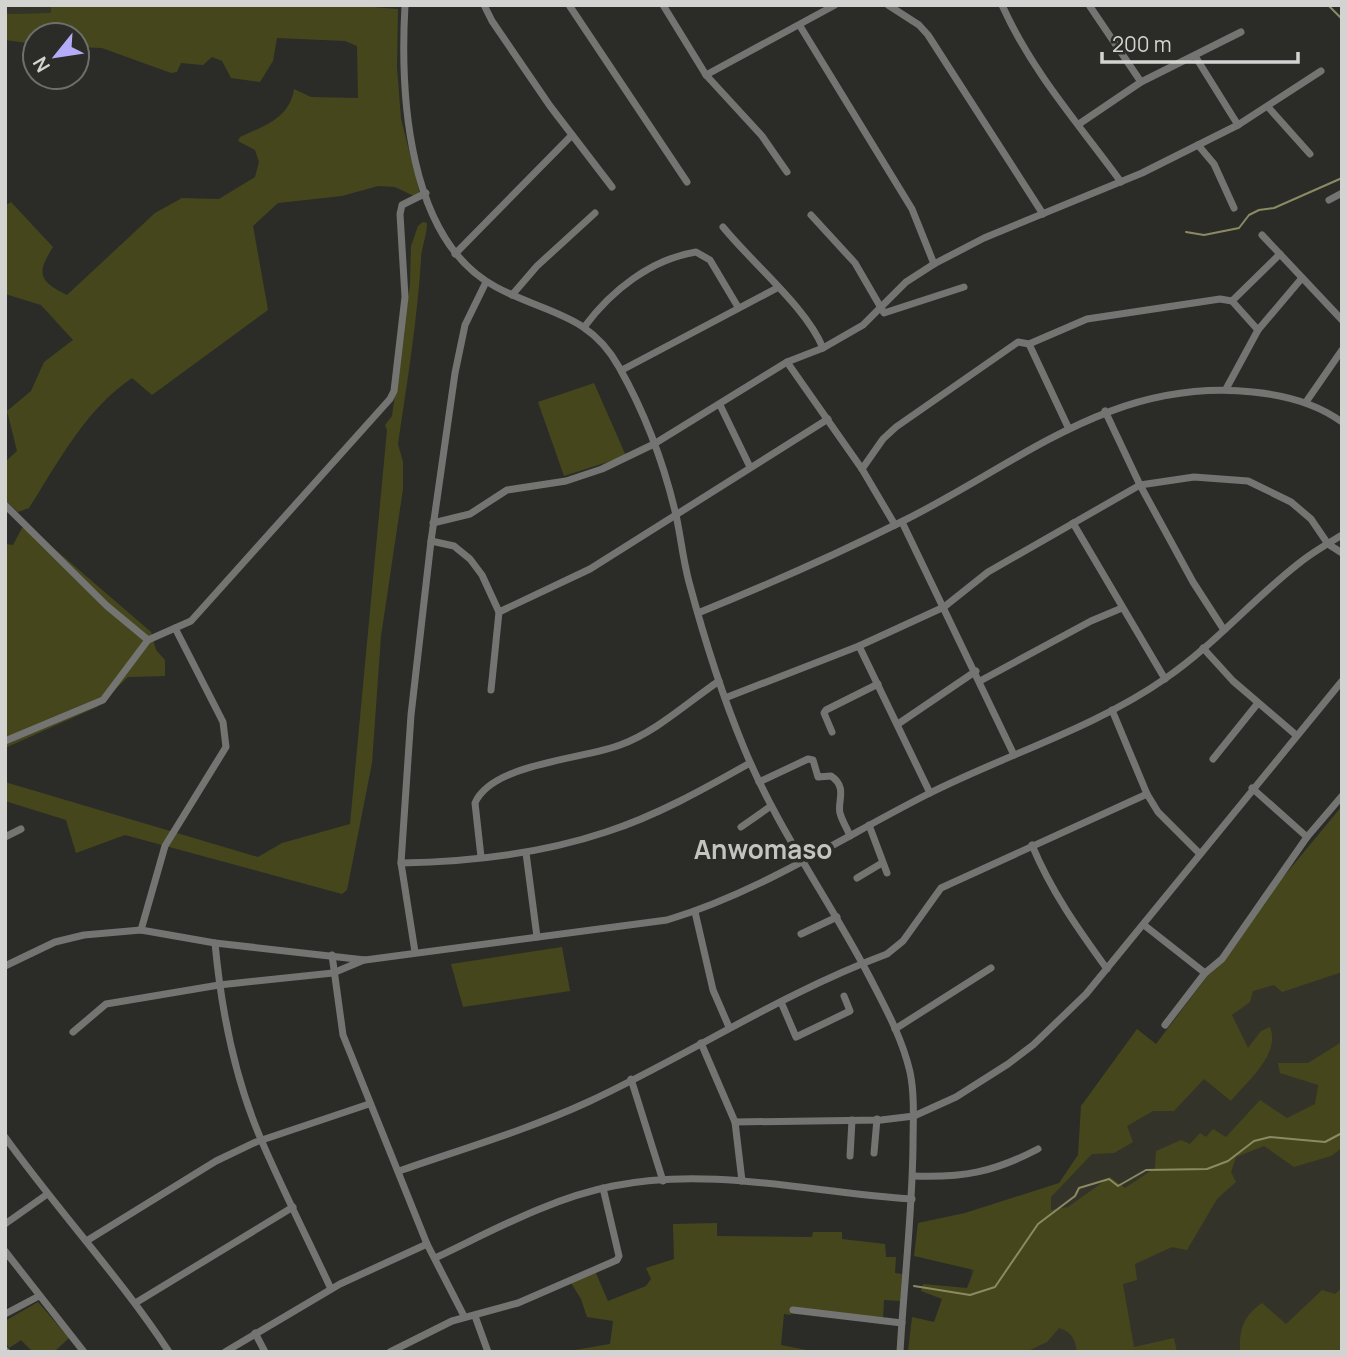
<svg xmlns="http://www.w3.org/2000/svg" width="1347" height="1357" font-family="Manrope,sans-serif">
<rect width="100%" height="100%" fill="#2b2c28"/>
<!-- built -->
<g fill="#333329">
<path d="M5,5H51L52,13L5,14Z"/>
<path d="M1342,815V1352H935L973,1289L965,1224L1063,1184Z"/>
</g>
<!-- green -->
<g fill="#46461d">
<path d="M51,5H349L398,9L397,67L401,119L420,194L414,196L395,187L378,186L342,196L278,203L253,226L268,310L152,395L132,378C85,410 59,461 29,508L18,512L5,500V462L17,451L7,411L31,391L44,362L73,340L41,305L5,294V206L11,202L53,247C36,274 39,281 67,295L155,213L182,198L219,199L255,177L259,162L255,150L238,141L240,137C264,126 290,118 294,89L311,97L358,98L357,46L345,41L277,38L273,61L260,82L231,78L222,61L212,57L203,65L181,63L177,72L171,73L102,48L77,47V35H35V44L5,40V14L51,13Z"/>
<path d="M423,222L427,223C427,236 421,248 421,260C417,322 407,383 398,444L403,462V489L381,636L372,763L347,890L342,894L125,835L76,853L66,820L5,801V782L258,857L282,843L350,824L387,430L385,425L392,416L410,284L411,246L418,226Z"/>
<path d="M594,383L626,456L564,476L538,402Z"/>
<path d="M28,526L151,632L156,650L165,660V676L128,677L97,707L5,748V544L13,545L22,528Z"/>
<path d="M1342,806V972L1282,992L1274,985L1253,991L1250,1002L1232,1015L1248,1048L1261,1031L1270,1027C1281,1054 1247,1081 1231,1101L1204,1079L1174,1111H1153L1127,1126L1133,1142L1114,1153L1092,1154L1051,1197V1210L1068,1207L1110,1177L1125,1188L1155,1168L1156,1151L1181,1140L1190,1144L1200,1133L1206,1137L1213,1129L1226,1137L1260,1100L1287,1118L1315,1104L1318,1085L1280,1073L1278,1063H1308L1340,1043L1342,1148L1331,1156L1294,1167L1264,1146L1236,1157L1231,1172L1236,1182L1217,1199L1187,1250L1172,1247L1135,1264L1137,1280L1123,1284L1134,1347L1174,1338L1177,1352H1077C1075,1339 1072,1332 1059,1328L1047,1342L1026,1352H908L912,1317L934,1322L942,1299L921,1291L923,1284L967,1288L974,1270L914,1256L918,1223L965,1213L1059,1183L1078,1155L1081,1106L1137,1029L1156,1044L1270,893Z"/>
<path d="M562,947L570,991L463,1007L451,964Z"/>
<path d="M717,1223V1236L812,1237L813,1232H842V1239L885,1244L886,1257H896L895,1273L902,1274L900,1301L884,1300L883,1319L792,1308L791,1315L784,1314L781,1345L817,1352H563L610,1344L613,1321L587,1317L581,1299L571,1283L595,1271L608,1301L646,1286L651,1279L646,1268L674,1259L673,1224Z"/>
<path d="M1342,1288V1352H1240C1239,1330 1243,1316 1262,1303L1286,1324L1322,1290L1335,1294Z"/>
<path d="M38,1302L69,1338L54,1352H33L21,1340L9,1348L5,1342V1321Z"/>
</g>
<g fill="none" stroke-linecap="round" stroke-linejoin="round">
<!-- stream -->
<g stroke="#8b8b63" stroke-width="2">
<path d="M1328,5L1342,19"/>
<path d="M1186,232L1204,235L1239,228L1249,215L1259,210L1274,208L1342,178"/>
<path d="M914,1286L970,1295L995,1287L1038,1224L1075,1196L1079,1188L1109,1179L1118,1186L1146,1170L1207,1169L1228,1161L1254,1141L1270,1137L1325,1142L1342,1133"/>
</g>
<!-- minor -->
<g stroke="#747472" stroke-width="7">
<path d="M405,5C400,93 407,240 496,287C546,314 589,313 619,367C645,413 664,464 676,515C681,538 683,560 689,582C704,638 722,695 744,748C777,828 828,898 868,974C884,1005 902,1037 910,1072C915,1096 913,1122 913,1147C912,1216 904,1283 900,1352"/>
<path d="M484,5L492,21L550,106L612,187"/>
<path d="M569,5L687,182"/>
<path d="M663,5L706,75L762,136L787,172"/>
<path d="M888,5L919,25L928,35L1043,214"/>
<path d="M1002,5C1032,72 1078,123 1121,182"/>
<path d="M1089,5L1141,82"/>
<path d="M800,26L912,209L934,264"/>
<path d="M1195,56L1238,125"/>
<path d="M706,75L835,5"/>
<path d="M1269,108L1310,154"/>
<path d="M1079,124L1141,82L1241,32"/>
<path d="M1198,145L1214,164L1234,208"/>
<path d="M1329,200L1342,193"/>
<path d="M811,215L855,263L884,313L964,287"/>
<path d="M723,227C753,264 806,307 823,348"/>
<path d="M1262,235L1342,320"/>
<path d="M455,254L572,135"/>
<path d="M512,295L537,266L595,213"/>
<path d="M1232,301L1280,254"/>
<path d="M585,326C611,291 651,259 696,252L710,260L738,307"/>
<path d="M1029,344L1068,427"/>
<path d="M787,362L862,469L895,525"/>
<path d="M622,370L777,288"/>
<path d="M1226,389L1258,330L1302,278"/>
<path d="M1306,402L1342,350"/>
<path d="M720,405L750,467"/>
<path d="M1105,411L1140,485L1193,582L1224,630"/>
<path d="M862,469L883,439L896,427L1018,342L1029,344L1087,319L1220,299L1232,301L1258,330"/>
<path d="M5,505L107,606L148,640"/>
<path d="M902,522L1014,755"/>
<path d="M433,523L470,514L507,490L566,481L602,469L654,444L787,362L823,348L863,325L906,282L934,264L984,238L1142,173L1238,125L1321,71"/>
<path d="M1073,523L1165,679"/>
<path d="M431,541L454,546L470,559L482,575L499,612L491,690"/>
<path d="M499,612L590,569L828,419"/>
<path d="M698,613C767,585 835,555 901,522C1019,464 1111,377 1253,392C1284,395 1316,403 1342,422"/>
<path d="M859,646L930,793"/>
<path d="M1203,648L1233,681L1296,735"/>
<path d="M980,681L1091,621L1122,608"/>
<path d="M725,698L859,646L944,607L988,572L1140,485L1194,477L1248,481L1291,502L1311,519L1328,544L1342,553"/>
<path d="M1112,710L1147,794L1158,812L1200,854"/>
<path d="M898,724L976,671"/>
<path d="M832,732L824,713L826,710L878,684"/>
<path d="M5,741L103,700L148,640L191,621L390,399L394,391L405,297L400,214L402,205L426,193"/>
<path d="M1213,759L1258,703"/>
<path d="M759,782L808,759L813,760L818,777L831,776C848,787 837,802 840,813C842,821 847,828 850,836"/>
<path d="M1252,788L1307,837"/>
<path d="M869,825L887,873"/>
<path d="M741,827L771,806"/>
<path d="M5,837L21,829"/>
<path d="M1032,845C1051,891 1078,929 1107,969"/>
<path d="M526,853L537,937"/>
<path d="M481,857L475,803C492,763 585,759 620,745C656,732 688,702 719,681"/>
<path d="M401,863C470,862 540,854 606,832C656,816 704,789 750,763"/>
<path d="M857,878L882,863"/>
<path d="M695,912L713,990L729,1027"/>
<path d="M1144,925L1205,973"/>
<path d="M141,930L165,846L226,747L223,722L175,628"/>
<path d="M801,934L837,917"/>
<path d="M215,943C221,1008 235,1078 260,1137C282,1189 308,1239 331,1289"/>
<path d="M415,952L401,863L411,715L431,541L455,373L465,325L486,282"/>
<path d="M332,955L343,1035L427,1244L464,1316"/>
<path d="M5,966L55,942L84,935L141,930L215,943L365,960L667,920C760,892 843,837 928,794C1007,754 1093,729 1166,678C1214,645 1252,600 1298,564C1311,553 1327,544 1342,535"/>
<path d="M781,1002L796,1037L850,1011L844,996"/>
<path d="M1165,1025L1205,973L1222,959L1307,837L1342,796"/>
<path d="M895,1029L991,968"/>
<path d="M73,1032L106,1004L219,985L333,973L364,960"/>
<path d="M701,1043L735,1122L742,1181"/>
<path d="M631,1079L663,1181"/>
<path d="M735,1122L881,1120L914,1116L956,1097L1008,1064L1033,1045L1086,994L1342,681"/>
<path d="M5,1137C58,1211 119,1276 169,1352"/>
<path d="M874,1153L877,1119"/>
<path d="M850,1156L852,1120"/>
<path d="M399,1171C462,1149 527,1130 588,1102C689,1055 782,993 887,954L903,941L941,888L1147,794"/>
<path d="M913,1176C963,1178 994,1172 1038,1149"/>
<path d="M5,1224L46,1195"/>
<path d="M88,1240L216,1161L256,1142L369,1104"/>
<path d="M5,1251L84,1352"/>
<path d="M435,1258C492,1231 551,1198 613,1186C712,1166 813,1193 912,1199"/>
<path d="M137,1302L293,1207"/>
<path d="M793,1310L902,1323"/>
<path d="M5,1314L39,1296"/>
<path d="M475,1316L488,1352"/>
<path d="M255,1333L265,1352"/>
<path d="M5,1350L7,1352"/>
<path d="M225,1352L340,1284L427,1244"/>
<path d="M390,1352L452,1321L518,1303L617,1260L619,1256L603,1188"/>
</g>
</g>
<g text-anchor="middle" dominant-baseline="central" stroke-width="7" stroke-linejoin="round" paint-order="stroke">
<!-- district labels -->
<g font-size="26" font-weight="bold" fill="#c3c3bf" stroke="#2b2c28">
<text x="763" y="849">Anwomaso</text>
</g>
</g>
<!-- border -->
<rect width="1347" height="1357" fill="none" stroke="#d3d3d1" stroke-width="14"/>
<!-- north arrow -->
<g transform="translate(56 56) rotate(240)"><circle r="33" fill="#2b2c28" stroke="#6e6f6c" stroke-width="2"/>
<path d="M0-5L12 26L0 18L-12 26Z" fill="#b4acf9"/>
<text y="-10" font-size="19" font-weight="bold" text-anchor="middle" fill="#d3d3d1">N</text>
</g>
<!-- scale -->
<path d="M1102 52v10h196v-10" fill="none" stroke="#d3d3d1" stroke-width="3.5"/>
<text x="1112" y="52" font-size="21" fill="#d3d3d1" stroke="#2b2c28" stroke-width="5" paint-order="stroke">200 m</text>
</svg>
